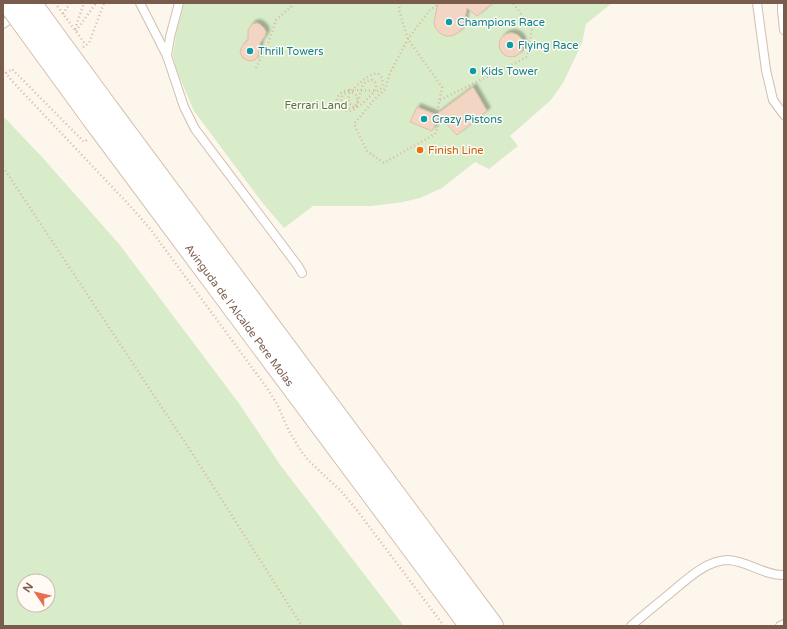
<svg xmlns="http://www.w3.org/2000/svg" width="787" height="629" font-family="'Varela Round',sans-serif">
<defs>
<filter id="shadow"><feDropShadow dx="3.5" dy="-3.5" stdDeviation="1" flood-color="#0004"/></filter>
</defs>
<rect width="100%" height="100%" fill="#fdf6ec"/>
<!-- green -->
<g fill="#d8ecc9" fill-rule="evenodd">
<path d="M184,3H612L586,24L582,43L574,60L563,83L551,100L510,136L518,146L489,169L475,162L442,188L420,198L403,202L371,206H313L284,228L261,201L194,111L179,76L175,66L173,55L176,35Z"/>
<path d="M3,116L42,157L119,244L238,402L281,466L404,626H3ZM24,581H48V605H24Z"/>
</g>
<!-- building -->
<g fill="#f3d5c3" stroke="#e6bba3" filter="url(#shadow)">
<path d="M438,3H493L477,16L467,8L463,27L460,31L456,34L451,36H446L441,34L438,31L435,27L434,21Z"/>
<path d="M257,23L261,25L264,28L266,32L265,36L260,43L258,56L255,60L249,61L243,58L240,53L241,48L248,40V30L252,24Z"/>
<circle cx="511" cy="45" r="12"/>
<path d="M473,87L487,111L457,135L437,114Z"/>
<path d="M417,107L439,116L432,131L410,122Z"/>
</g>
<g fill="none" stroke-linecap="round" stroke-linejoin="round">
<defs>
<g id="lane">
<path d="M140,3L167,56L184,107L195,129L298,266L302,273"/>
<path d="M757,3L766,70L773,100L784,115"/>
<path d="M782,3V11L784,30"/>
<path d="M3,24L17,14"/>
<path d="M167,56L170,37L179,3"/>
<path d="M631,626C643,615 656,605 668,595C685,581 706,560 728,560C748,561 765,576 784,575"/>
<path d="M780,626L784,624"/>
</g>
<g id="secondary">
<path d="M109,111L492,626"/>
<path id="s1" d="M95,121L471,626"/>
</g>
</defs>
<!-- lane casing -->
<use href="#lane" stroke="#d1beb0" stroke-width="10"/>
<!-- secondary casing -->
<use href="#secondary" stroke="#d6c0b0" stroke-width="24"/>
<!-- path -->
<g stroke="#d9b8a5" stroke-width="2.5" stroke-dasharray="1 3" stroke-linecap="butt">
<path d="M55,3L86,45"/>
<path d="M400,3L399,10L408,39L422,59L442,87L437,113L439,116V124L435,134L384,163L367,151L354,124L373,101L385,89L390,73L408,39L429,11L439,3"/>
<path d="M63,14L70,3"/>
<path d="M75,29L84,3"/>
<path d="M76,31L96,3"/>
<path d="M83,47L89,43L104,3"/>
<path d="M256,68L269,41L276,20L291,7L293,3"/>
<path d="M3,69L12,81L132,208L151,230L267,388L277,404L289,431L301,451L308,460L341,491L356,509L444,626"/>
<path d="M6,73L12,69L84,142L88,139"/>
<path d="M349,90C336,91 332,106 344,110C362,117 362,87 346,93C335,97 346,115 355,106C362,99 358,80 372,80C374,82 376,82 376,85C377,90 371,95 368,98C361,105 354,113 348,100L349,95L350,92C357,86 380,60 383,83C382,87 380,91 375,91"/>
<path d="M440,100L527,57L532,29L513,3"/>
<path d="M3,167L194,456L302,626"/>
</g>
<!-- lane -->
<use href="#lane" stroke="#fff" stroke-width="8"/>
<!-- secondary -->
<use href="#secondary" stroke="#fff" stroke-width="22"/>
<defs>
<g id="secondary-bridge">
<path d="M9,3L95,121"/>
<path d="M30,3L109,111"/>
</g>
</defs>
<!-- secondary-bridge casing -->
<use href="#secondary-bridge" stroke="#d6c0b0" stroke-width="24" stroke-linecap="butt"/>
<!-- path-bridge -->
<path stroke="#d9b8a5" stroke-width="2.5" stroke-dasharray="1 3" stroke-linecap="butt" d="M349,90L375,91"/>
<!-- secondary-bridge -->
<use href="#secondary-bridge" stroke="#fff" stroke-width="22"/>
</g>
<!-- markers -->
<g fill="#0f9aa8" stroke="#fffaf3" stroke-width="1.5">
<circle cx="449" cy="22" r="4"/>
<circle cx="510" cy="45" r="4"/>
<circle cx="250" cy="51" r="4"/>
<circle cx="473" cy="71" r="4"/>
<circle cx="424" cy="119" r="4"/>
</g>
<circle fill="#e8710a" stroke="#fffaf3" stroke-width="1.5" cx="420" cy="150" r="4"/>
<g text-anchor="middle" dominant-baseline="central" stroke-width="3" stroke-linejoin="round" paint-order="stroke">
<!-- culture labels -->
<g font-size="11" fill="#0d838f" stroke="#fffaf3" text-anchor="start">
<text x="457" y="22">Champions Race</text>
<text x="518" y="45">Flying Race</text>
<text x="258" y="51">Thrill Towers</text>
<text x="481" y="71">Kids Tower</text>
<text x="432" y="119">Crazy Pistons</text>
</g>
<!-- park labels -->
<g font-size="11" fill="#537a41" stroke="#fffaf3">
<text x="316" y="105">Ferrari Land</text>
</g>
<!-- food labels -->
<g font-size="11" fill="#c56008" stroke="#fffaf3" text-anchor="start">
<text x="428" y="150">Finish Line</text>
</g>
<!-- street labels -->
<g font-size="11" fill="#7a5c4d" stroke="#fffaf3">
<text stroke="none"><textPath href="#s1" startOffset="242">Avinguda de l'Alcalde Pere Molas</textPath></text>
</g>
</g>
<!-- border -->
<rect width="787" height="629" fill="none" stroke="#7a5c4d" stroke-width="8"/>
<!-- north arrow -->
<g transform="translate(36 593) rotate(305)"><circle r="19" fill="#fffaf3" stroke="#cabbb1"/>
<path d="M0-3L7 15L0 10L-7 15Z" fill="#e76f51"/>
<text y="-6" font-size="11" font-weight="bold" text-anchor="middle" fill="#7a5c4d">N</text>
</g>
</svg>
